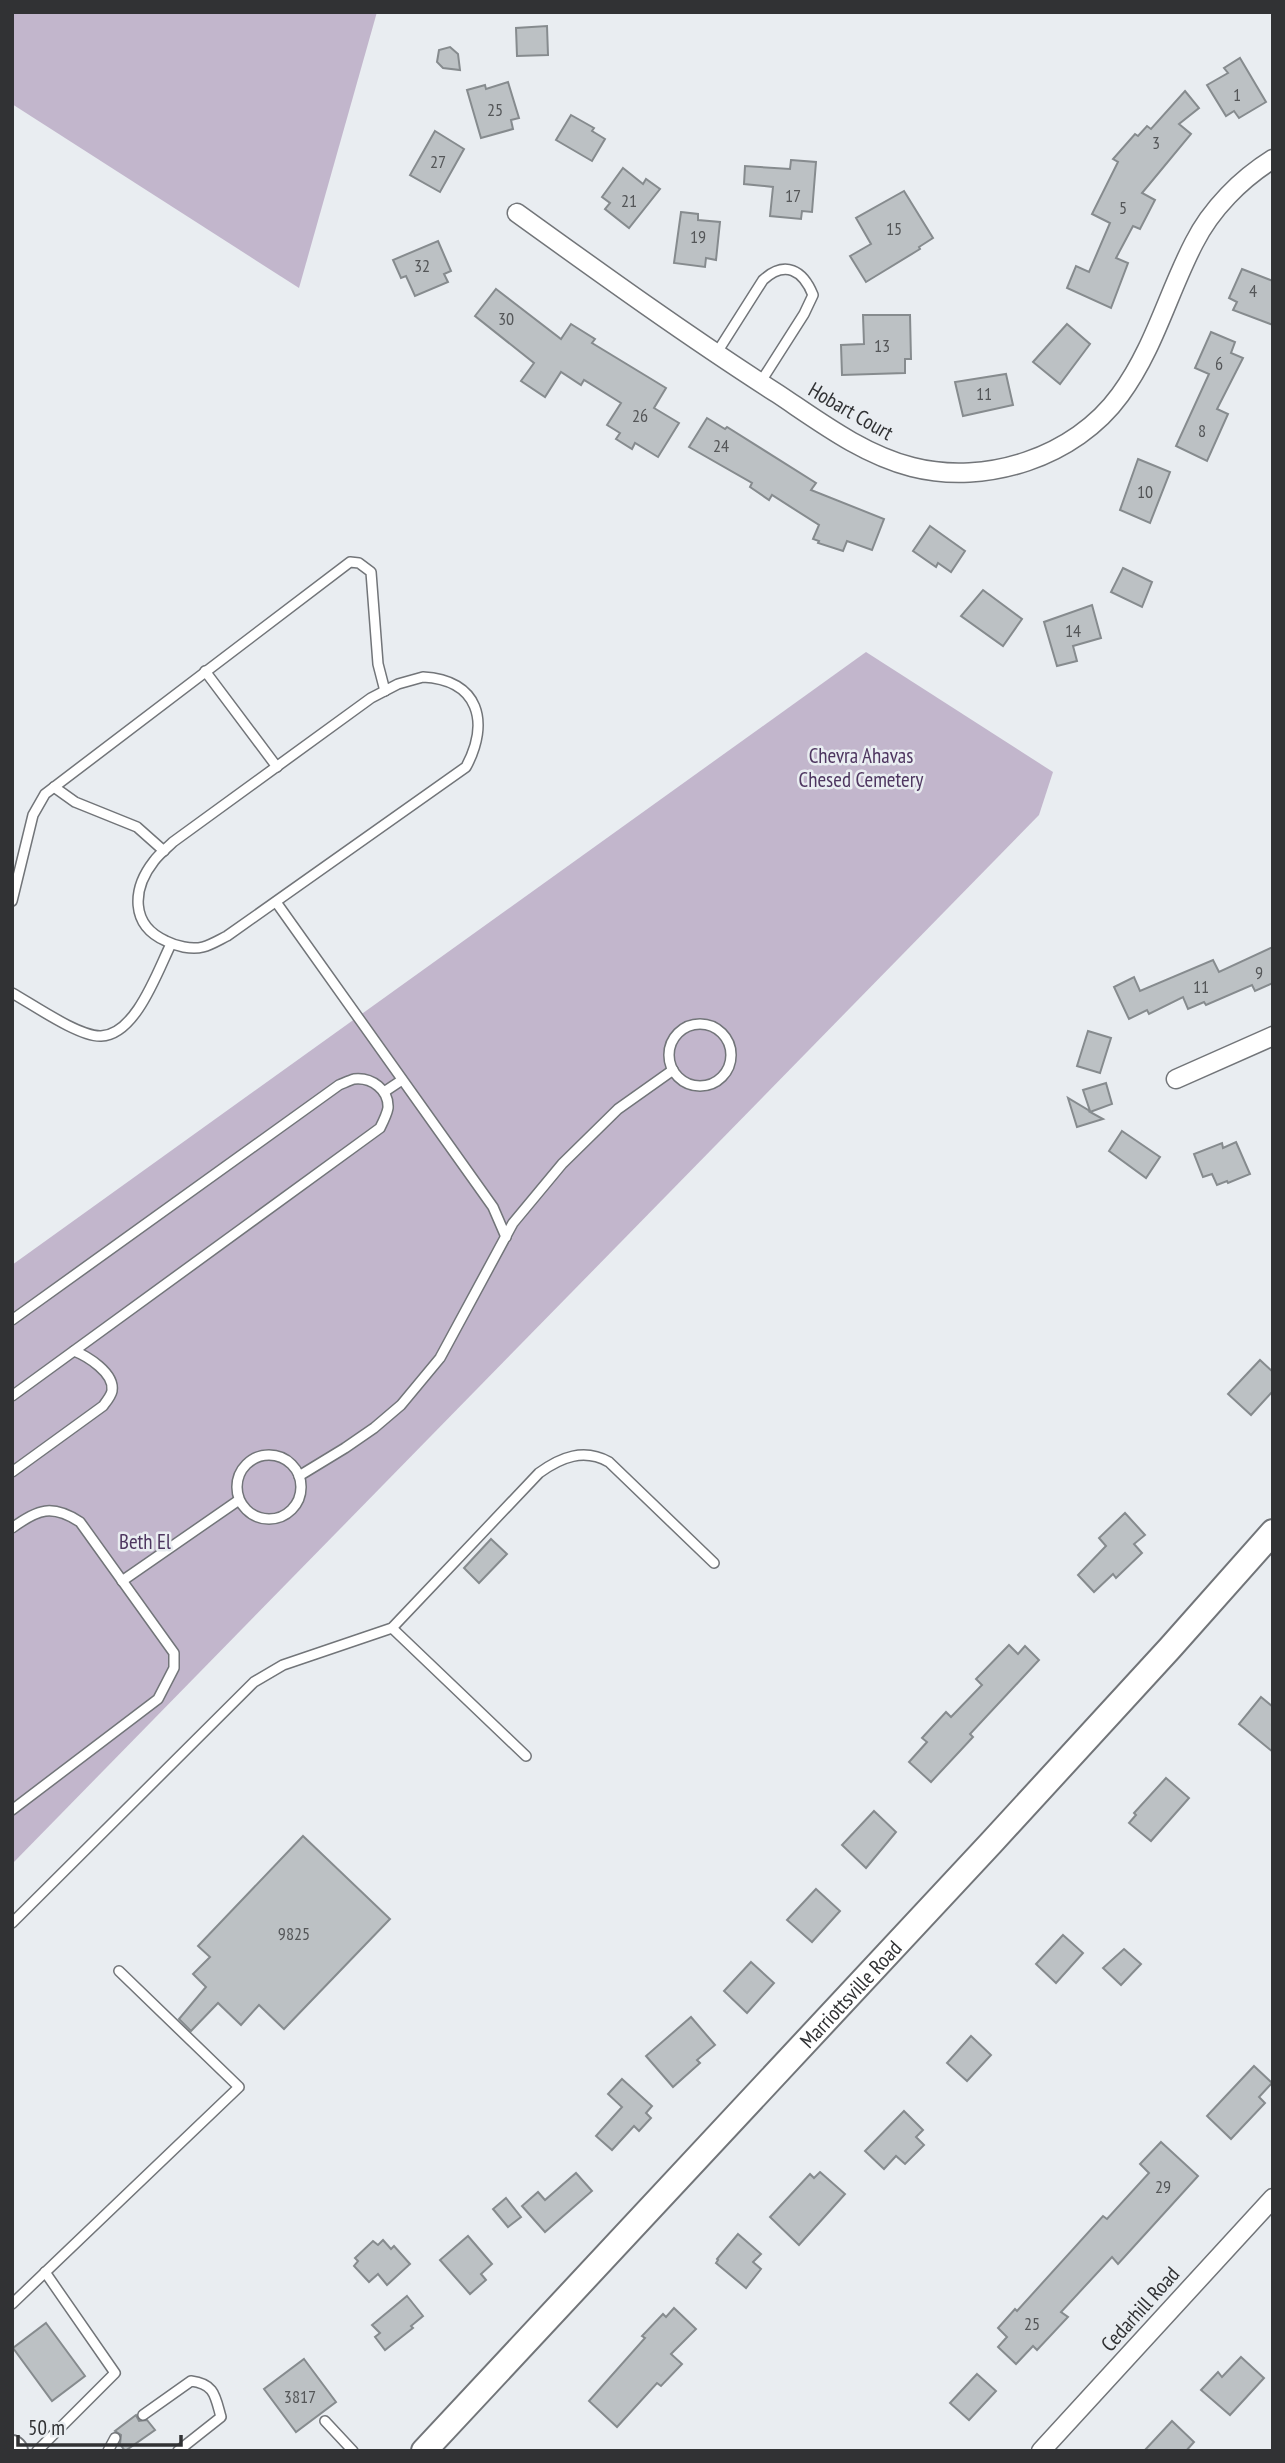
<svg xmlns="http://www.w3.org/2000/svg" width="1285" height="2463" font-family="'PT Sans Narrow',sans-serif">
<rect width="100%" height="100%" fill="#e9edf1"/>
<!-- green -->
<g fill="#c2b6cc">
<path d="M12,12H377L299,288L12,104Z"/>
<path d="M866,652L1053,772L1039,815L12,1864V1265Z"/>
</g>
<!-- building -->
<g fill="#bcc1c4" stroke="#868b8e" stroke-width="2">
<path d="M547,26L548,55L517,56L516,28Z"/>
<path d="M450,47L458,54L460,70L443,68L437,62L439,50Z"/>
<path d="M1240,58L1266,102L1239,118L1234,111L1226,116L1207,85L1228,73L1224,68Z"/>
<path d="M508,82L519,118L511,120L513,129L481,138L467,90L485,85L486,89Z"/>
<path d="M1185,91L1199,108L1179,124L1191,134L1142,193L1155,200L1140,229L1133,226L1116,258L1128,263L1111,308L1067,288L1076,266L1089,272L1110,223L1092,214L1118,162L1113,159L1135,134L1138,136L1147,126L1151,129Z"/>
<path d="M571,115L594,128L592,131L605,139L592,161L556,140Z"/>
<path d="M435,131L464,149L440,192L410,175Z"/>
<path d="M791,160L816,162L812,212L802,211L801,219L770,216L773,187L744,184L745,166L790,169Z"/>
<path d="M623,168L643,184L646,179L660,189L629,228L605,209L610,203L602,197Z"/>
<path d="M904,191L933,238L919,247L920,249L866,282L850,256L871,244L856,218Z"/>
<path d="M681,212L698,214V220L720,222L716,260L706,258L705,267L674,263Z"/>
<path d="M438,241L451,271L444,274L448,282L415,296L406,276L401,278L393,260Z"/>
<path d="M1242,269L1273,281V325L1233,310L1237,302L1229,298Z"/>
<path d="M496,289L561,339L571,324L595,339L592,343L666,388L654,408L679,423L658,457L635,443L632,449L616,439L620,433L607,425L621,403L584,380L581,385L561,372L545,397L521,381L534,363L475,316Z"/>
<path d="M863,315H910L911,359H905V373L842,375L841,345L864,344Z"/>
<path d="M1067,324L1090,344L1060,384L1033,362Z"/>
<path d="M1211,332L1235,342L1231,353L1243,358L1217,409L1228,414L1207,461L1176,446L1209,374L1195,368Z"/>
<path d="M1006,374L1013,405L963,416L955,382Z"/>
<path d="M707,418L725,429L727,427L816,483L811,490L884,519L872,550L847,541L843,551L818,543L819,541L813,539L819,525L772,495L769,500L750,487L752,483L689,447Z"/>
<path d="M1138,459L1170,472L1150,523L1120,510Z"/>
<path d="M930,526L965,551L951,572L938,563L936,567L913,551Z"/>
<path d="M1123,568L1152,582L1142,607L1111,592Z"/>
<path d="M983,590L1022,619L1003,646L961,616Z"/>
<path d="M1092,605L1101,638L1073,646L1077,661L1057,666L1044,622Z"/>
<path d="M1273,947V983L1255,991L1252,985L1206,1005L1204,1002L1188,1009L1183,997L1149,1014L1147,1010L1129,1019L1114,987L1134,977L1140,991L1213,960L1219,972Z"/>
<path d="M1088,1031L1111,1038L1100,1073L1077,1066Z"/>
<path d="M1106,1083L1112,1104L1090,1112L1103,1119L1077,1127L1068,1098L1090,1111L1083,1090Z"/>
<path d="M1122,1131L1160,1157L1146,1178L1109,1151Z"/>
<path d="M1236,1142L1250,1174L1228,1183L1227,1181L1217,1185L1212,1174L1203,1177L1194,1154L1222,1143L1223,1148Z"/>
<path d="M1260,1360L1273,1372V1391L1251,1415L1228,1394Z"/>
<path d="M1125,1513L1145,1535L1134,1544L1142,1553L1116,1578L1113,1574L1094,1592L1078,1575L1106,1546L1099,1538Z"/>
<path d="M491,1539L507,1554L479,1583L464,1568Z"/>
<path d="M1009,1645L1018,1654L1025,1646L1039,1660L970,1734L973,1737L931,1782L909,1762L927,1742L922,1738L946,1712L951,1717L982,1685L976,1679Z"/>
<path d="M1261,1697L1273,1707V1752L1239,1724Z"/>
<path d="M1166,1778L1189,1798L1151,1841L1129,1823L1136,1815L1134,1813Z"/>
<path d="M874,1811L896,1832L866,1868L842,1845Z"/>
<path d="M303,1836L390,1919L284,2029L259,2005L241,2025L218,2003L191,2031L179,2019L206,1987L193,1974L210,1957L198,1946Z"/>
<path d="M816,1889L840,1911L812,1942L787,1920Z"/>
<path d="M1063,1935L1083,1953L1056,1983L1036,1964Z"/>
<path d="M1124,1949L1141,1964L1121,1985L1103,1968Z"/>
<path d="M751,1962L774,1983L747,2013L724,1991Z"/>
<path d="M691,2017L715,2045L697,2060L700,2063L673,2087L646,2056Z"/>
<path d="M971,2036L991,2055L967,2081L947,2063Z"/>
<path d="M1254,2066L1272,2083L1259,2097L1265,2103L1231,2139L1207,2116Z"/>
<path d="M622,2079L652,2106L646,2113L651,2118L639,2131L634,2126L612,2150L596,2136L622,2107L608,2094Z"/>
<path d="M904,2111L923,2130L916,2137L924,2145L905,2164L896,2156L884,2169L865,2151Z"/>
<path d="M1161,2142L1198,2176L1118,2264L1112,2257L1061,2312L1068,2317L1037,2350L1033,2346L1016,2364L998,2347L1007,2337L998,2328L1015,2309L1017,2311L1103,2216L1107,2219L1149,2173L1140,2164Z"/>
<path d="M820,2172L845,2194L799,2245L770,2217L810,2174L814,2178Z"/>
<path d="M576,2173L592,2191L545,2232L522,2206L538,2192L545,2200Z"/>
<path d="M506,2198L521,2217L508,2227L493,2209Z"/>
<path d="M738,2234L761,2254L753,2262L761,2269L746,2288L716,2263L718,2260L717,2259Z"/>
<path d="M468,2236L492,2264L481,2274L486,2280L470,2294L440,2260Z"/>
<path d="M383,2240L391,2249L394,2246L410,2264L387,2285L378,2274L369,2282L354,2266L358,2261L355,2258L373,2241L378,2245Z"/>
<path d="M407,2296L423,2316L411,2326L413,2328L385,2350L375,2337L380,2333L372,2325Z"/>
<path d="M674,2308L696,2329L671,2354L682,2364L661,2386L657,2383L617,2427L589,2401L645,2338L642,2336L663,2314L666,2317Z"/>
<path d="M46,2323L85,2376L52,2401L13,2348Z"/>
<path d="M1241,2357L1264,2378L1230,2415L1201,2390L1218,2372L1222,2377Z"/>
<path d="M304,2359L336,2402L296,2432L264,2389Z"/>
<path d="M977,2374L996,2391L969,2420L950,2403Z"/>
<path d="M136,2415L139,2421L147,2420L155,2430L125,2451L120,2444L121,2435L115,2431Z"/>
<path d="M1172,2421L1194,2442L1186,2451H1144Z"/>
</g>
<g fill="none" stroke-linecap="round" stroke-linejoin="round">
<defs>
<g id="lane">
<path d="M716,354L763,280C785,260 803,270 813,295L804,314L760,383"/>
<path d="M205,671L277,767"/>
<path d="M423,677C479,680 490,722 466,767L227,936C219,940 211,945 203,947C191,950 176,946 166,941C130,925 132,889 154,861C159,854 167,848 173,842L371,698L398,684Z"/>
<path d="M54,787L75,802L137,827L164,851"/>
<path d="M12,901L33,815L45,794L350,562L359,563L371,572L378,664L385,691"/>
<path d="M276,902L493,1207L506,1237"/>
<path d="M12,993C32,1004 79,1037 101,1036C136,1035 158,970 171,944"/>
<circle cx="700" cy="1055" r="31"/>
<path d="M384,1092L402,1080"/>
<path d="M12,1320L339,1085C344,1083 350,1080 354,1079C372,1077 389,1090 388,1108C387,1114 383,1122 380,1128L12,1396"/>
<circle cx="269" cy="1487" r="32"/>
<path d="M12,1472L103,1406C106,1402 111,1396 112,1391C115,1373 87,1356 74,1351"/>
<path d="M299,1476L345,1448L374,1428L401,1405L440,1358L513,1223L562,1164L618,1109L673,1070"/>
<path d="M12,1528C38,1509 52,1504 80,1522L174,1653V1668L158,1699L12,1810"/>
<path d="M122,1581L239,1500"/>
<path d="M392,1628L526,1756"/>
<path d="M12,1923L254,1682L283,1665L392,1628L539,1473C561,1457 584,1448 609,1462L714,1563"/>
<path d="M12,2304L239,2087L119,1971"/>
<path d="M143,2415L191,2381C215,2384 215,2396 221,2417L178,2451"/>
<path d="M325,2421L353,2451"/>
<path d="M37,2451L115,2373L45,2272"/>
<path d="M108,2451L115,2438"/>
</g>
<g id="street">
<path d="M517,213C603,275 689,337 778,394C820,422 862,454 912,467C986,486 1075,457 1120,395C1154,349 1168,293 1194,243C1211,209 1241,179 1273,159"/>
<path d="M1176,1079L1273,1036"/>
<path d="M1041,2451L1273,2198"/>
</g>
<g id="secondary">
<path id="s1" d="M424,2451L991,1843L1170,1648L1273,1532"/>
</g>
<path id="primary" d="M12,2450L13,2451"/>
</defs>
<!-- lane casing -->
<use href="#lane" stroke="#727579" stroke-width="12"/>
<!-- street casing -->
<use href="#street" stroke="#727579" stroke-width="21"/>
<!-- secondary casing -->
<use href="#secondary" stroke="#727579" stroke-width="28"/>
<!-- primary casing -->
<use href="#primary" stroke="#727579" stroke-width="32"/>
<!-- lane -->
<use href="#lane" stroke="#fff" stroke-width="9"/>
<!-- street -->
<use href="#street" stroke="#fff" stroke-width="18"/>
<!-- secondary -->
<use href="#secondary" stroke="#fff" stroke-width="24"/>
<!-- primary -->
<use href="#primary" stroke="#fff" stroke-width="28"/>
</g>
<g text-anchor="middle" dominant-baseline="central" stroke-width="5" stroke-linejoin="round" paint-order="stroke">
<!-- number labels -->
<g font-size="18" fill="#545658">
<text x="1237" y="94">1</text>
<text x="495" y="109">25</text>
<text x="1156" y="142">3</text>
<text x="438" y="161">27</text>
<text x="793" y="195">17</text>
<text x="629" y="200">21</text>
<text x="1123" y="207">5</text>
<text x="894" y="228">15</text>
<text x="698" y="236">19</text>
<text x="422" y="265">32</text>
<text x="1253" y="290">4</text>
<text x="506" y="318">30</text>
<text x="882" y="345">13</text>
<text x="1219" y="363">6</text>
<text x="984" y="393">11</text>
<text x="640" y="415">26</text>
<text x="1202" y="430">8</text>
<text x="721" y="445">24</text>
<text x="1145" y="491">10</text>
<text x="1073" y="630">14</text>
<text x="1259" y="972">9</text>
<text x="1201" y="986">11</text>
<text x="294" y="1933">9825</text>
<text x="1163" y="2186">29</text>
<text x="1032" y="2323">25</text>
<text x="300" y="2396">3817</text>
</g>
<!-- street labels -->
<g font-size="21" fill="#313234" stroke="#e9edf1">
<text transform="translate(851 411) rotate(30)">Hobart Court</text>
<text stroke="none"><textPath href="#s1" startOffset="625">Marriottsville Road</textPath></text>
<text transform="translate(1140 2309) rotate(-48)">Cedarhill Road</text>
</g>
<!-- park labels -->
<g font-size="21" fill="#4e3660" stroke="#e9edf1">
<text x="861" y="755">Chevra Ahavas<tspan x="861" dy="24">Chesed Cemetery</tspan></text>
<text x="145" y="1541">Beth El</text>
</g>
</g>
<!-- border -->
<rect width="1285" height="2463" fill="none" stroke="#313234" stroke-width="28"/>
<!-- scale -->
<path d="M18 2435v10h163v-10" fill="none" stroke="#313234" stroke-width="3.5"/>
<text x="28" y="2435" font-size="21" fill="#313234" stroke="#e9edf1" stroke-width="5" paint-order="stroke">50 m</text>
</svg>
